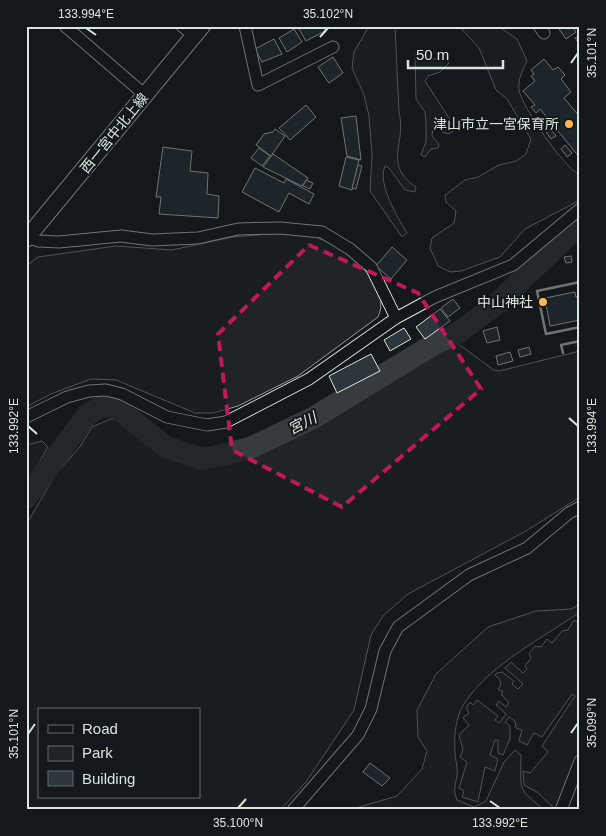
<svg xmlns="http://www.w3.org/2000/svg" width="606" height="836" font-family="Helvetica,'Noto Sans JP',sans-serif">
<rect width="100%" height="100%" fill="#14181c"/>
<!-- green -->
<g fill="#202428" stroke="#939e99" fill-rule="evenodd">
<path d="M369,26H395L399,112C407,144 382,164 416,187L415,192L405,190L389,168L385,166C377,184 398,218 407,233L402,237L370,191L372,155L369,116L364,95L352,68L354,52Z"/>
<path d="M459,26H498L517,39L527,61C522,71 518,79 519,90C522,107 565,169 580,175V200L525,229L500,257L461,271L450,272L438,266L430,248L432,238L454,223L456,211L446,202L445,195L465,180L478,177L499,165L516,161L526,154L531,139L507,99L496,90L479,48Z"/>
<path d="M415,53L421,54L428,60L445,57L449,63L440,72L428,76L425,81L451,121L458,122L462,125L449,134L442,132L438,125L433,126L432,136L439,144L438,148L431,149L425,157L421,155L426,142V124L425,112L416,99Z"/>
<path d="M271,234C286,234 303,233 318,238C345,248 393,284 378,317L298,376L238,406L213,413H195L116,380L91,379L51,394L26,407V266L38,257L116,246L172,250L232,237Z"/>
<path d="M453,343H457L494,370L499,371L580,351V497L526,531L408,594L383,616L371,635L354,710L306,782L280,810H26V525L55,475L79,448L92,427L110,419L123,420L171,458L181,462L194,463L255,452L372,389L438,347ZM39,710H199V797H39Z"/>
<path d="M42,441L48,447L26,484V445Z"/>
<path d="M580,604V612C544,637 491,664 466,701C453,719 453,746 457,767C459,781 451,785 457,800L474,807L486,801L504,762L515,750L521,755C521,792 516,786 544,810H349L397,796L422,769L427,751L418,737L417,710L436,674L488,627L536,611L571,609Z"/>
<path d="M574,620L580,624V750L556,810L537,792L524,785L523,771L530,773L548,752L542,746L575,696L572,694L542,737L534,733L527,745L519,741L522,730L516,728L515,721L509,717L505,722L510,726V739L503,755L498,753V740H495L490,755L498,759L495,771L485,767L478,802L462,797L464,791L459,788L467,762L460,757L463,750L459,735L469,725L463,718L469,713L466,708L470,702L473,705L477,700L498,716L495,720L499,723L506,714L496,705L499,701L506,707L509,703L501,694L503,692L498,689L501,685L500,680L495,675L497,673L502,672L514,681L512,684L518,689L523,684L505,668L511,662L523,673L527,669L525,666L531,658L529,654L535,646L541,647L547,639L552,643L562,631L568,630Z"/>
</g>
<g fill="none" stroke-linecap="round" stroke-linejoin="round">
<!-- river -->
<path stroke="#363b3e" stroke-width="22" d="M26,498L87,415L100,407L114,406L166,447L202,459L226,454L250,448L313,418L436,343L458,333L498,303L580,224"/>
</g>
<!-- building -->
<g fill="#2c363c" stroke="#d8e6dc">
<path d="M297,26H322L325,31L306,41Z"/>
<path d="M557,26H572L576,32L566,39Z"/>
<path d="M294,29L302,42L287,52L279,38Z"/>
<path d="M580,35V45L575,38Z"/>
<path d="M274,39L282,54L262,62L255,49Z"/>
<path d="M333,57L343,73L329,83L318,67Z"/>
<path d="M544,59L553,70L558,67L565,75L561,79L571,92L564,98L580,117V158L540,109L536,113L531,107L535,105L523,91L535,81L531,76L534,74L531,70Z"/>
<path d="M306,105L316,117L290,140L279,128Z"/>
<path d="M356,116L361,160L347,156L341,118Z"/>
<path d="M548,126L556,136L551,139L544,129Z"/>
<path d="M275,129L285,136L271,156L256,145L264,134L273,132Z"/>
<path d="M565,145L572,153L567,157L561,149Z"/>
<path d="M163,147L192,151L190,171L208,173L207,194L219,196L218,218L159,214L161,197H156Z"/>
<path d="M259,148L270,156L262,166L251,158Z"/>
<path d="M273,154L308,178L302,186L263,167Z"/>
<path d="M346,157L359,160L352,190L339,186Z"/>
<path d="M358,165L362,166L356,189L352,188Z"/>
<path d="M255,168L284,183L286,179L314,194L309,204L289,193L279,212L242,192Z"/>
<path d="M306,180L313,183L310,189L303,186Z"/>
<path d="M392,247L407,260L391,279L376,266Z"/>
<path d="M571,256L572,262L566,263L564,257Z"/>
<path d="M575,292L576,297L580,296V320L550,326L545,298Z"/>
<path d="M453,299L460,308L448,317L441,308Z"/>
<path d="M440,309L450,321L425,339L416,327Z"/>
<path d="M497,327L500,340L487,343L483,331Z"/>
<path d="M404,328L411,339L390,351L384,340Z"/>
<path d="M529,347L531,354L520,357L518,350Z"/>
<path d="M510,352L513,361L498,365L496,356Z"/>
<path d="M371,354L380,371L337,393L329,376Z"/>
<path d="M370,763L390,778L382,786L363,772Z"/>
</g>
<g fill="none" stroke-linecap="round" stroke-linejoin="round">
<defs>
<g id="minor">
<path d="M65,26L145,95"/>
<path d="M182,26L194,36"/>
<path d="M245,26L258,85L333,47"/>
<path d="M539,26L544,33"/>
<path d="M28,237L38,241L59,242L121,236L152,240L198,238L238,229L280,228L322,232L350,249L371,267L396,318"/>
<path d="M26,417L67,397L89,391L106,390L122,394L167,417L207,425L226,422L309,379L396,318L435,297L513,265L580,209"/>
<path d="M293,810L358,735L371,709L385,651L398,627L469,575L527,548L569,513L580,507"/>
<path d="M561,810L580,761"/>
</g>
<path id="secondary" d="M26,239L202,26"/>
</defs>
<!-- minor casing -->
<use href="#minor" stroke="#d8e6dc" stroke-width="13"/>
<!-- secondary casing -->
<use href="#secondary" stroke="#d8e6dc" stroke-width="18"/>
<!-- minor -->
<use href="#minor" stroke="#14181c" stroke-width="11"/>
<!-- secondary -->
<use href="#secondary" stroke="#14181c" stroke-width="16"/>
<!-- wall -->
<g stroke="#d8e6dc" stroke-width="2.5">
<path d="M580,282L537,291L546,334L580,327"/>
<path d="M563,353L561,345L580,341"/>
</g>
</g>
<!-- marked area -->
<path d="M0 0H606V836H0ZM309,245L418,293L481,389L342,507L232,450L218,334Z" fill="#14181c" fill-opacity=".55" fill-rule="evenodd"/>
<path fill="none" stroke="#c2185b" stroke-width="4" stroke-dasharray="10 6" stroke-linejoin="round" d="M309,245L418,293L481,389L342,507L232,450L218,334Z"/>
<!-- ticks -->
<path fill="none" stroke="#d8e6dc" stroke-width="2" d="M86,28L96,35M320,37L328,28M571,63L578,53M569,418L578,426M28,426L37,434M571,733L578,723M28,734L35,724M490,801L500,808M238,808L246,799"/>
<!-- markers -->
<g fill="#ffb74d" stroke="#14181c" stroke-width="2">
<circle cx="569" cy="124" r="5"/>
<circle cx="543" cy="302" r="5"/>
</g>
<g text-anchor="middle" dominant-baseline="central" stroke-width="4" stroke-linejoin="round" paint-order="stroke">
<!-- poi labels -->
<g font-size="14" fill="#d8e6dc" stroke="#14181c" text-anchor="end">
<text x="559" y="124">津山市立一宮保育所</text>
<text x="533" y="302">中山神社</text>
</g>
<!-- street labels -->
<g font-size="14" fill="#d8e6dc" stroke="#14181c">
<text transform="translate(114 133) rotate(-51)">西一宮中北上線</text>
</g>
<!-- water labels -->
<g font-size="15" font-style="italic" fill="#d8e6dc" stroke="#14181c">
<text transform="translate(302 423) rotate(-27)">宮川</text>
</g>
</g>
<!-- border -->
<rect width="606" height="836" fill="none" stroke="#14181c" stroke-width="55"/>
<!-- legend -->
<rect x="38" y="708" width="162" height="90" fill="#14181c" stroke="#626a69"/>
<rect x="48" y="725" width="25" height="8" fill="#14181c" stroke="#626a69"/>
<text x="82" y="734" font-size="15" fill="#d8e6dc">Road</text>
<rect x="48" y="746" width="25" height="15" fill="#202428" stroke="#626a69"/>
<text x="82" y="758" font-size="15" fill="#d8e6dc">Park</text>
<rect x="48" y="771" width="25" height="15" fill="#2c363c" stroke="#626a69"/>
<text x="82" y="784" font-size="15" fill="#d8e6dc">Building</text>
<!-- scale -->
<path d="M408 60v8h95v-8" fill="none" stroke="#d8e6dc" stroke-width="2.5"/>
<text x="416" y="60" font-size="15" fill="#d8e6dc" stroke="#14181c" stroke-width="4" paint-order="stroke">50 m</text>
<rect x="28" y="28" width="550" height="780" fill="none" stroke="#d8e6dc" stroke-width="2"/>
<g font-size="12" text-anchor="middle" fill="#d8e6dc">
<text x="86" y="18">133.994°E</text>
<text x="328" y="18">35.102°N</text>
<text transform="translate(592 53) rotate(-90)" y="4">35.101°N</text>
<text transform="translate(14 426) rotate(-90)" y="4">133.992°E</text>
<text transform="translate(592 426) rotate(-90)" y="4">133.994°E</text>
<text transform="translate(592 723) rotate(-90)" y="4">35.099°N</text>
<text transform="translate(14 734) rotate(-90)" y="4">35.101°N</text>
<text x="238" y="827">35.100°N</text>
<text x="500" y="827">133.992°E</text>
</g>
</svg>
